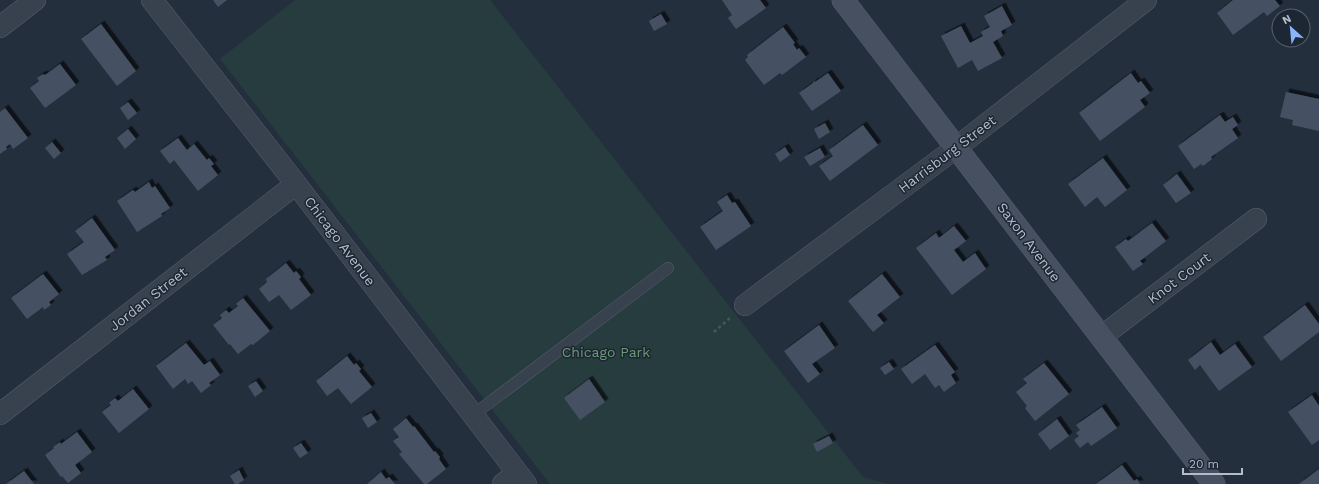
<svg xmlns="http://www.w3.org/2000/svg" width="1319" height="484" font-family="'Work Sans',sans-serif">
<defs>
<filter id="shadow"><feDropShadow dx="3.5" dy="-3.5" stdDeviation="0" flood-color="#0009"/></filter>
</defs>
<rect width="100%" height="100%" fill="#242f3e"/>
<!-- green -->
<path fill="#263c3f" d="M295,0H490L863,477L888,484H550L220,59Z"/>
<!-- building -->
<g fill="#455162" filter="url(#shadow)">
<path d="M213,0H227L218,7Z"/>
<path d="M722,0H760L766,8L736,29L728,18L732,15Z"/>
<path d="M1233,0H1275L1280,6L1267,16L1264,12L1233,35L1217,13Z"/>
<path d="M1002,6L1012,25L1001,31L1003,36L993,42L1002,58L978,71L972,60L958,68L941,36L961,26L970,43L983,36L981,32L990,27L984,16Z"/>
<path d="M661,14L667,24L654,31L649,21Z"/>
<path d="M101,24L136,71L117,86L81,39Z"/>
<path d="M783,27L795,43L793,44L797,50L799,48L806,57L782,75L780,73L764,85L745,60L748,57L747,55Z"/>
<path d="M60,64L76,85L45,108L30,88L39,81L37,78L43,74L45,75Z"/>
<path d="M828,73L841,91L812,111L799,93L813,83L814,81L815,82Z"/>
<path d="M1131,73L1138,83L1141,81L1150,93L1140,100L1145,107L1100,141L1079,113Z"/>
<path d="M1286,92L1319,99V131L1292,125L1293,120L1280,117Z"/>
<path d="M128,102L137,113L128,120L120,108Z"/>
<path d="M5,108L28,138L13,149L10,144L6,147L7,149L0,154V112Z"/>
<path d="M1220,115L1225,122L1233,117L1238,125L1232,129L1238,138L1211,157L1212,159L1203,166L1201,164L1194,169L1178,146Z"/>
<path d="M825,123L830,132L819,139L814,129Z"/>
<path d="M863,125L878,145L830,181L819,166L833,156L829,150Z"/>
<path d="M128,129L136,139L125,149L117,138Z"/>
<path d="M178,138L187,150L194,144L207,160L209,158L214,164L211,166L218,175L198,191L174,160L170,164L160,151Z"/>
<path d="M52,142L61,153L54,159L45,148Z"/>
<path d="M785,147L790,155L780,162L775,154Z"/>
<path d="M820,148L825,157L810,166L804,157Z"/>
<path d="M1103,158L1127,190L1105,207L1097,197L1085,207L1068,184Z"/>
<path d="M1177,174L1191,193L1176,203L1163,185Z"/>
<path d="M149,182L152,188L155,186L170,208L161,214L162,216L137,232L117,201L133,190L135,192Z"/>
<path d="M727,195L732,203L735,202L751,226L716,250L700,227L723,211L717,202Z"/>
<path d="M92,218L115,250L105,257L107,260L82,275L67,254L84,242L75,231Z"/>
<path d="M1152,223L1166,241L1140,261L1143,264L1133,271L1115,247L1126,239L1128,241Z"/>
<path d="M954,226L966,241L954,250L963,262L975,253L986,269L952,295L916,248L936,233L939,238Z"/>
<path d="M286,263L294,273L296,271L301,277L299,279L311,295L291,310L279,295L269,302L259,289L267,282L266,279Z"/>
<path d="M43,274L59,294L49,302L51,305L44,310L43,307L27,319L11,298Z"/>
<path d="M882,274L900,297L877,315L884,323L873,332L848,301Z"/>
<path d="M243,298L270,331L253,345L251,344L238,354L230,344L229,345L213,325L222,318L220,315L226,310L229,313L238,306L236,304Z"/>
<path d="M1305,305L1319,324V332L1281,361L1263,337Z"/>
<path d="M819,325L835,348L812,364L820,374L808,383L784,351Z"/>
<path d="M1211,342L1220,355L1235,344L1252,367L1219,391L1200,365L1195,370L1188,360Z"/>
<path d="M186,343L204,365L210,361L220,375L209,383L211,385L201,393L192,381L188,384L185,379L173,389L156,366Z"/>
<path d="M935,345L955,372L951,375L956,383L944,392L939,385L935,388L925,374L912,384L901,369Z"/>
<path d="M347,356L354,365L356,363L361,369L359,371L372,387L351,404L338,388L327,396L316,381Z"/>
<path d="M889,362L894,369L885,375L880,368Z"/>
<path d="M1044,363L1069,394L1035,421L1025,408L1027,406L1016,392L1027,383L1023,379Z"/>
<path d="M589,379L605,402L580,420L564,398Z"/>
<path d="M256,381L263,391L255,397L248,386Z"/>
<path d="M133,389L149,409L119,433L102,412L111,405L109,403L115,398L118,401Z"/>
<path d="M1312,395L1319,406V440L1312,445L1288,412Z"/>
<path d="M1102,407L1117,428L1091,446L1088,442L1080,448L1074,440L1079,436L1076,433L1080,430L1076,425Z"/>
<path d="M371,413L377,422L368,428L362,418Z"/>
<path d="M406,418L413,427L414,426L434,452L435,451L440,457L439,459L446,469L427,484H424L399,454L402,452L393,441L399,437L393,429Z"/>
<path d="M1057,419L1069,436L1050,450L1038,434Z"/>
<path d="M77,432L92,452L75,465L81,473L68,483L62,476L61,477L45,455L54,448L53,447L60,442L61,444Z"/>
<path d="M829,436L833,443L817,452L813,444Z"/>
<path d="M301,443L308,453L300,458L293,448Z"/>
<path d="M1122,465L1134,481L1137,479L1140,484H1096Z"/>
<path d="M1319,469V484H1299Z"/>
<path d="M239,470L244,480L238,484H235L230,476Z"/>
<path d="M24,471L34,484H6Z"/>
<path d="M381,472L386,479L389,477L395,484H367Z"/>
</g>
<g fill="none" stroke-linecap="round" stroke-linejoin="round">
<defs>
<path id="lane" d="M473,415L668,268"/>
<g id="street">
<path d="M152,0L296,184L526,484"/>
<path d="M0,27L35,0"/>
<path d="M745,305L957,147L1146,0"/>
<path d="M1101,337L1256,219"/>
<path d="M0,414L296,184"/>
<path d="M503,484L517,473"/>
</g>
<path id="secondary" d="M843,0L1214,484"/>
</defs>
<!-- lane casing -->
<use href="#lane" stroke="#565f6c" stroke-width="12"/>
<!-- street casing -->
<use href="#street" stroke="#565f6c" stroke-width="22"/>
<!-- secondary casing -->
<use href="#secondary" stroke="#565f6c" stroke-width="23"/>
<!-- path -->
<path stroke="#44595c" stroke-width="2.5" stroke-dasharray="3 3" stroke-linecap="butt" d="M714,332L730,318"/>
<!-- lane -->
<use href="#lane" stroke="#38414e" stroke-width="11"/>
<!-- street -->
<use href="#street" stroke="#38414e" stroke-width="21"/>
<!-- secondary -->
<use href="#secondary" stroke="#465061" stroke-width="22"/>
</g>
<g text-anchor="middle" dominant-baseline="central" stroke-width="3" stroke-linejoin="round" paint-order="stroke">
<!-- street labels -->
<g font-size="14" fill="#b4bcc9" stroke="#1d2633">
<text transform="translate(947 154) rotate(-37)">Harrisburg Street</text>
<text transform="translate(340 241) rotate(53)">Chicago Avenue</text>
<text transform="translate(1029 242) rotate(53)">Saxon Avenue</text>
<text transform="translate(1179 278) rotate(-37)">Knot Court</text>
<text transform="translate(148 299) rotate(-38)">Jordan Street</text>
</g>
<!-- park labels -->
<g font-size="14" fill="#6b9a76" stroke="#1d2633">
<text x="606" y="352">Chicago Park</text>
</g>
</g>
<!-- north arrow -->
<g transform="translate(1291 28) rotate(333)"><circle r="19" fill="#1d2633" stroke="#59626f"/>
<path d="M0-3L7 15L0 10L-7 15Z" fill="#8ab4f8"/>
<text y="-6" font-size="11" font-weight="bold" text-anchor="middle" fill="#b4bcc9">N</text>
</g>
<!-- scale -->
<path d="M1183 468v6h59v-6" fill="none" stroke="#b4bcc9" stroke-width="2"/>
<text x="1189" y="468" font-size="12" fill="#b4bcc9" stroke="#1d2633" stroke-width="3" paint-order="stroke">20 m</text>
</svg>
